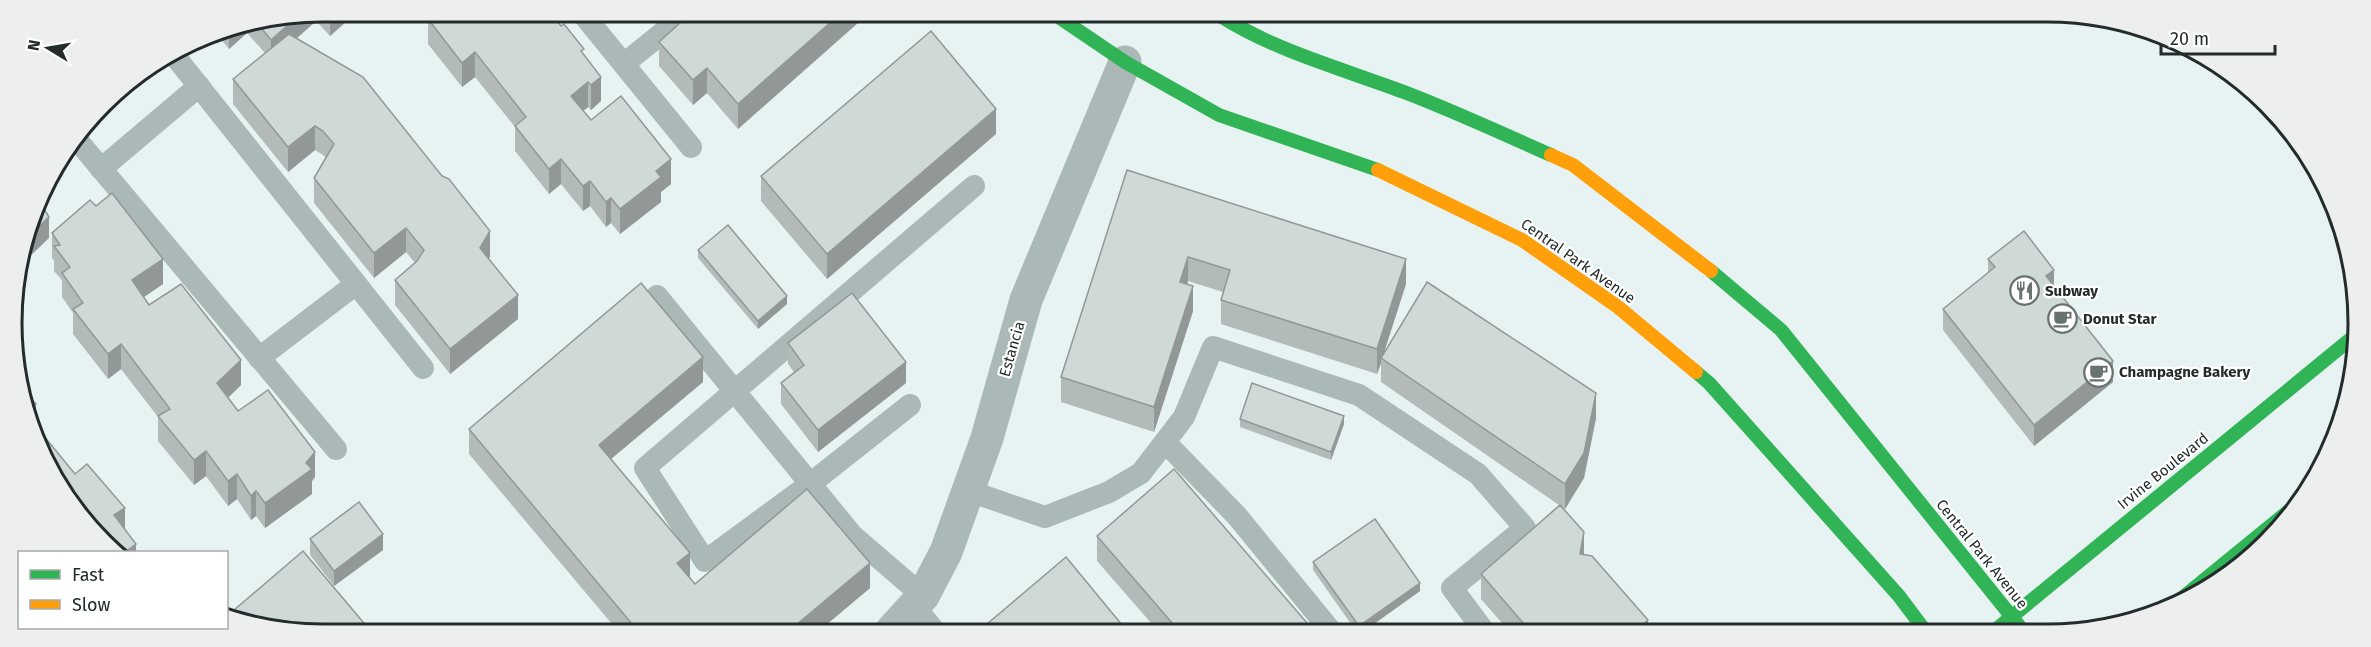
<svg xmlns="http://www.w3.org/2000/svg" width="2371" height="647" font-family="'Fira Sans',sans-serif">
<rect width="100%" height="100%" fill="#e7f3f2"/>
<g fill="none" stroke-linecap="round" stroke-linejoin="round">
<!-- lane -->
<g stroke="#aab9b7" stroke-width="22">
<path d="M582,13L691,147"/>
<path d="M174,55L423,368"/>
<path d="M625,63L687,13"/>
<path d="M78,141L336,449"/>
<path d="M101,169L199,86"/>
<path d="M657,296L852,535L923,596"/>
<path d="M259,358L356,284"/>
<path d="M910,405L810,484L705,561L645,468L974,186"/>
<path d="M1165,442L1237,516L1331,631"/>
<path d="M969,491L1045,517L1109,492L1141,473L1184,417L1213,347L1359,395L1478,474L1525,528L1452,588L1484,631"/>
<path d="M914,606L934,630"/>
</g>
<!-- street -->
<path stroke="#aab9b7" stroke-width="33" d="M892,630L923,596L946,552L987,438L1026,300L1125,62"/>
<!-- fast -->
<g stroke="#30b455" stroke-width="14">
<path d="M1054,14L1125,62L1219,115L1378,170"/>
<path d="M1219,15C1275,51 1343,69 1404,92C1454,111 1503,134 1551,155"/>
<path d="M1711,271L1781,330L2024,632"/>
<path d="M1696,372L1709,383L1899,596L1926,632"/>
<path d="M2165,612L2296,505"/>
<path d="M1993,632L2353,337"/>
</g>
<!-- slow -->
<g stroke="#ff9f0a" stroke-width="14">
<path d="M1551,155L1573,165L1711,271"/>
<path d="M1378,170L1522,240L1618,307L1696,372"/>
</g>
</g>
<!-- wall -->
<g fill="#b2bbba">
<path d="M324,12H357L330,36L316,21L297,38L490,256L489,259L518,319L450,374L395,305V280L415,263L406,252L374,278L314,203V178L326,158L323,155L315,150L288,172L233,104V79L265,53L247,33L229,49L216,33Z"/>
<path d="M421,12L503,13L507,17L584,55L601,101L591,110L588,107L583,111L591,120L671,184L661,192V202L620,234L611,223L606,227L590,206L583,211L561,184L549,194L515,151V127L475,77L462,87L428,44V20Z"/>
<path d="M691,13L868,14L738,129L707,93L693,105L659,66V42Z"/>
<path d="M996,134L827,279L761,201V176Z"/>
<path d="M1127,170L1406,284L1384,351L1596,418L1584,478L1565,509L1562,507L1584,555L1648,632L1509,631L1481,599V574L1559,505L1381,382V363L1377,374L1221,324V300L1223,292L1188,281L1187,284L1193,311L1154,432L1061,402V377Z"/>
<path d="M52,233L163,284L144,297L149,305L241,385L228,398L238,411L315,477L312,481V494L265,528L256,516L251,520L237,499L228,506L206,476L194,485L158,441V417L121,369L108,379L73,334V313L62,297V280L54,271V261L52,258Z"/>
<path d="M698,250L787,304L758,329L698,258Z"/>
<path d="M1988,259L2054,286L2113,382L2034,446L1943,330V309L1988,273Z"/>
<path d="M788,343L906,383L818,452L781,404V383L794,372L788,364Z"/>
<path d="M703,382L611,459L689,578L695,584L870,588L820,630H617L469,454V429Z"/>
<path d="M1240,419L1344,424L1331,460L1240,427Z"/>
<path d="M1097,536L1314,631H1158L1097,561Z"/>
<path d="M310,539L383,550L334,586L310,555Z"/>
<path d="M1313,562L1420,591L1364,631H1356L1313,570Z"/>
<path d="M987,624L1127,631L987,630Z"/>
</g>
<!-- shaded-wall -->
<g fill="#919897">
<path d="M333,12H357L330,36V15Z"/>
<path d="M316,13V21L271,61V40L297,17Z"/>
<path d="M840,14H868L738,129V104Z"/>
<path d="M247,27V33L229,49V31Z"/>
<path d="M475,52V77L462,87V63Z"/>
<path d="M707,68V93L693,105V80Z"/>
<path d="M601,77V101L591,110V85Z"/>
<path d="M588,82V107L571,121V96Z"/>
<path d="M996,109V134L827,279V254Z"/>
<path d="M315,126V150L288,172V147Z"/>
<path d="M561,159V184L549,194V169Z"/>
<path d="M671,159V184L661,192V202L620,234V209L656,171Z"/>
<path d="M51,177V195L39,204L44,185Z"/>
<path d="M590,181V206L583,211V186Z"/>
<path d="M611,198V223L606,227V202Z"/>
<path d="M49,217V238L24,262L31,234Z"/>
<path d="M406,228V252L374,278V253Z"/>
<path d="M490,231V256L480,273V248Z"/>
<path d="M1188,257V281L1180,307V282Z"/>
<path d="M163,259V284L132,305V280Z"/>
<path d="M1406,259V284L1382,359L1381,358V363L1377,374V349Z"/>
<path d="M2054,270V291L2046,276Z"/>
<path d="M1193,286V311L1154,432V407Z"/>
<path d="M518,295V319L450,374V349Z"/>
<path d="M787,296V304L758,329V321Z"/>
<path d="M121,344V369L108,379V354Z"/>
<path d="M703,357V382L599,469V445Z"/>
<path d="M241,360V385L217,408V383Z"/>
<path d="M2113,361V382L2034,446V425Z"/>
<path d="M906,362V383L818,452V430Z"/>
<path d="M1596,393V418L1584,478L1565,509V484Z"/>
<path d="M36,404V429H35L25,410Z"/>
<path d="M1344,416V424L1331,460V452Z"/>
<path d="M206,451V476L194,485V460Z"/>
<path d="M315,452V477L312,481V494L265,528V503L306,463Z"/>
<path d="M237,474V499L228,506V481Z"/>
<path d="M256,491V516L251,520V496Z"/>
<path d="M125,508V533L114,515Z"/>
<path d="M1584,532V557L1580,554Z"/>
<path d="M383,534V550L334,586V571Z"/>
<path d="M136,544V552H128V550Z"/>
<path d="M690,553V578L677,588V563Z"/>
<path d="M870,563V588L820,630H790Z"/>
<path d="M1420,583V591L1364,631H1359V626Z"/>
<path d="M1648,620V632H1636Z"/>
</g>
<!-- building -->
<g fill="#cfd9d8" stroke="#919897" stroke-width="1.5">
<path d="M436,12L503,13L507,17L512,13H551L561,26L564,24L584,49L581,51L601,77L591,85L588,82L571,96L591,120L621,96L671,159L656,171L661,177L620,209L611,198L606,202L590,181L583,186L561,159L549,169L515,126L526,117L475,52L462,63L428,19Z"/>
<path d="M691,13L840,14L738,104L707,68L693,80L659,42Z"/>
<path d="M297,17L271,40L259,25Z"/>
<path d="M931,31L996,109L827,254L761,176Z"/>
<path d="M289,34L363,77L442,176L449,179L490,231L480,248L518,295L450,349L395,280L417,261L424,250L406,228L374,253L314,178L334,144L323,131L315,126L288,147L233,79Z"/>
<path d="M1127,170L1406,259L1377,349L1221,300L1230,270L1188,257L1180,282L1193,286L1154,407L1061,377Z"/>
<path d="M112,193L163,259L132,280L149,305L181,284L241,360L217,383L238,411L268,390L315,452L306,463L312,469L265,503L256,491L251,496L237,474L228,481L206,451L194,460L158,416L170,409L121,344L108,354L73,309L83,303L62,273L70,267L54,246L60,245L52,233L90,200L96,206Z"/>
<path d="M40,202L49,217L31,234Z"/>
<path d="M728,225L787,296L758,321L698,250Z"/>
<path d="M2024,231L2054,270L2046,276L2113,361L2034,425L1943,309L1995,267L1988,259Z"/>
<path d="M1427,282L1596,393L1584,453L1565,484L1381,358Z"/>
<path d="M641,283L703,357L599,445L690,553L677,563L695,584L807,489L870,563L790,630H637L469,429Z"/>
<path d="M852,293L906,362L818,430L781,383L804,365L788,343Z"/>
<path d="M1252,383L1344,416L1331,452L1240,419Z"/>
<path d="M21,387L36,404L25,410L23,404Z"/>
<path d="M29,418L75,474L87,464L125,508L114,515L136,544L128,550L130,552H121L76,513Z"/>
<path d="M1174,469L1314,631H1179L1097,536Z"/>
<path d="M359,502L383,534L334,571L310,539Z"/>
<path d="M1560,505L1584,532L1580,554L1592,556L1648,620L1636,632L1530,631L1481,574Z"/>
<path d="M1375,519L1420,583L1359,626L1313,562Z"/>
<path d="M303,551L369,629H263L227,616Z"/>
<path d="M1066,557L1127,631L992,630L987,624Z"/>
</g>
<!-- icons -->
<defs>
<symbol id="restaurant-ring" viewBox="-11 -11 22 22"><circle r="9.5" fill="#fff" stroke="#687271" stroke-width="1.5"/><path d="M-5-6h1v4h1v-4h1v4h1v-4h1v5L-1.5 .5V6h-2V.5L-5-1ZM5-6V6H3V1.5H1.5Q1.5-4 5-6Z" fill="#687271"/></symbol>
<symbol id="cafe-ring" viewBox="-11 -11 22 22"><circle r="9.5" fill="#fff" stroke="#687271" stroke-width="1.5"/><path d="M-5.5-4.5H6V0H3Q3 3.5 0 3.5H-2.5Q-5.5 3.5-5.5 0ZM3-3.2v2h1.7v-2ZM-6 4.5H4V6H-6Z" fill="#687271"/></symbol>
</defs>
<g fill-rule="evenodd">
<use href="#restaurant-ring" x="2008" y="274" width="33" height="33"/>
<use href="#cafe-ring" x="2046" y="302" width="33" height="33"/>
<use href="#cafe-ring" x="2082" y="356" width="33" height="33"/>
</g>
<g text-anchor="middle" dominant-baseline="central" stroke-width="4.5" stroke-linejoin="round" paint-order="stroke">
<!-- street labels -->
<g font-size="15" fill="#232c2b" stroke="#fff">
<text transform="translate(1578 261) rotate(35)">Central Park Avenue</text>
<text transform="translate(1012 349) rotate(-74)">Estancia</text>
<text transform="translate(2163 471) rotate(-39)">Irvine Boulevard</text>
<text transform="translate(1982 554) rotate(51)">Central Park Avenue</text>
</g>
<!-- poi labels -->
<g font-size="15" font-weight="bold" fill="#232c2b" stroke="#fff" text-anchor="start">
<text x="2045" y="291">Subway</text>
<text x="2083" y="319">Donut Star</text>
<text x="2119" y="372">Champagne Bakery</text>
</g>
</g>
<!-- crop -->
<path d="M0 0H2371V647H0ZM323 22H2047A301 301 0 0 1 2348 323V323A301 301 0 0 1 2047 624H323A301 301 0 0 1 22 323V323A301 301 0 0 1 323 22Z" fill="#edeeee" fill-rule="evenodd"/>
<path fill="none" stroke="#232c2b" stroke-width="3" d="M323 22H2047A301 301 0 0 1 2348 323V323A301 301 0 0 1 2047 624H323A301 301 0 0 1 22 323V323A301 301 0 0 1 323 22Z"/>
<!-- legend -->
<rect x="18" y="551" width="210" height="78" fill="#ffffff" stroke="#a7abaa" stroke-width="1.5"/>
<rect x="30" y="570" width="30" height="9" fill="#30b455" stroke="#a7abaa" stroke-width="1.5"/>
<text x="72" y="581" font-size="18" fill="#232c2b">Fast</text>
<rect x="30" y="600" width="30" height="9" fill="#ff9f0a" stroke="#a7abaa" stroke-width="1.5"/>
<text x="72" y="611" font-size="18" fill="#232c2b">Slow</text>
<!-- north arrow -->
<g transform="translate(48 48) rotate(281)" stroke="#ffffff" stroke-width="4.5" paint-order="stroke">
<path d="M0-4.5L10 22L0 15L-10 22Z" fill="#232c2b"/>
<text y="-9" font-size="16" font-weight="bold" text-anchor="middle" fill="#232c2b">N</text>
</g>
<!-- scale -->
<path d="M2161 45v9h114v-9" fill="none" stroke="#232c2b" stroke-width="3"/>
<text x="2170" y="45" font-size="18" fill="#232c2b" stroke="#ffffff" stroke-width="4.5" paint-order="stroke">20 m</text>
</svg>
